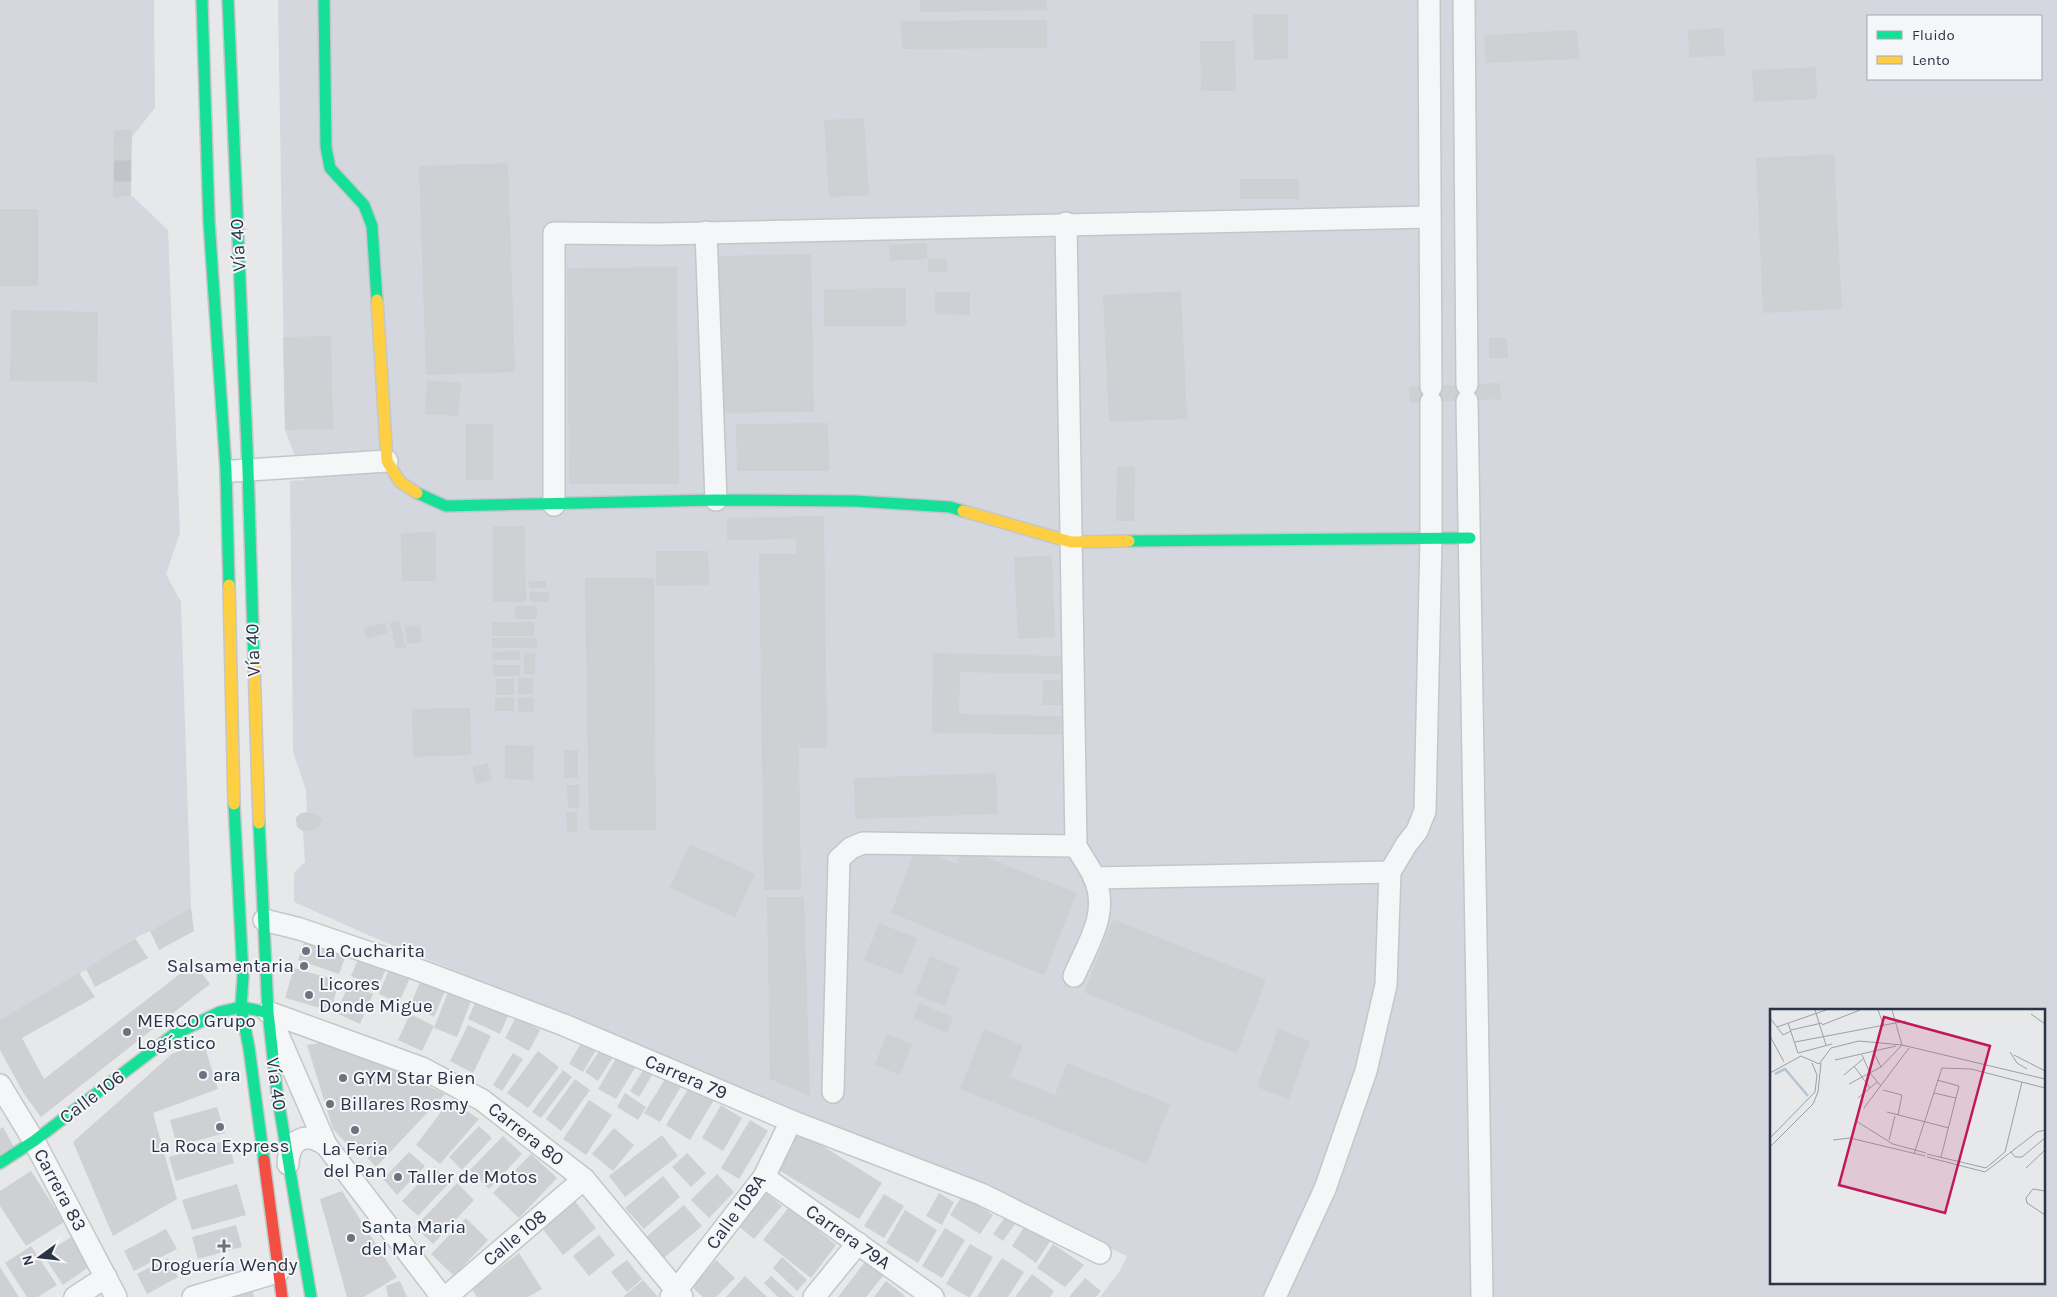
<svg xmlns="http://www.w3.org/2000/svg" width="2057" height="1297" font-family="Karla,sans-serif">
<rect width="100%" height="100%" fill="#e6e8ea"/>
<!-- built -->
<g fill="#d4d7dd" fill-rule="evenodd">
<path d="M0,0H154L155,108L131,138V195L168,230L180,533L166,574L181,602L191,908L150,931L131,940L86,970L0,1020Z"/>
<path d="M278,0H2057V1297H1100L1119,1272L1127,1256L959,1177L368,935L294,902V873L305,862L303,831L297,827L296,818L301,813L307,812L306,790L293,752L290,481L304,480L285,430ZM1868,16H2041V79H1868ZM1771,1011H2043V1283H1771Z"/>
</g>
<!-- building -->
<g fill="#ced0d3">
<path d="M920,0H1046L1047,10L920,12Z"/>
<path d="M1253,14H1288V59L1254,60Z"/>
<path d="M1047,20V48L902,49L901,21Z"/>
<path d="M1723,28L1725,56L1689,57L1688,30Z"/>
<path d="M1577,30L1579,59L1486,63L1484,35Z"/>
<path d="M1200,41H1235L1236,91H1201Z"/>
<path d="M1816,67L1817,99L1754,102L1752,70Z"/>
<path d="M864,118L869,195L829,197L824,120Z"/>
<path d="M114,130H132L131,196L113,197Z"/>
<path d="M1834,154L1842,309L1763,313L1756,158Z"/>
<path d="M508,163L515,372L426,375L419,166Z"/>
<rect x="1240" y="179" width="59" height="20"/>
<rect x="0" y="209" width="38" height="77"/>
<path d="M927,243V259L890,261L889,245Z"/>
<path d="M811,254L814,412L721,413L718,256Z"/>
<path d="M928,258L947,259V272H928Z"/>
<path d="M677,267L679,484H569L567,268Z"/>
<path d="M906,288V326H824V289Z"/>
<path d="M1181,291L1187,419L1109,422L1103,295Z"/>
<path d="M935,292H970V315L935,314Z"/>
<path d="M11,310L98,312L97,382L10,381Z"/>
<path d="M331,336L333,429L285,430L283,337Z"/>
<path d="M1489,338H1507L1508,358H1489Z"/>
<path d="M427,380L461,383L458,416L425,414Z"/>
<path d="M1500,383L1501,399L1410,403L1409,387Z"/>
<path d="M828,423L829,471H737L736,424Z"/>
<rect x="466" y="424" width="27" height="56"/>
<path d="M1117,466L1135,467L1134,521H1116Z"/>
<path d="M824,516L827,748H799L801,890H764L759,554H796V539L727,540V518Z"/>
<path d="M493,526H525L526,602H493Z"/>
<path d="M436,532V581H402L401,533Z"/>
<path d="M656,551H708L709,585L656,586Z"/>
<path d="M1052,556L1055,637L1018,639L1014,557Z"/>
<path d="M585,578H654L656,830H589Z"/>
<rect x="529" y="581" width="17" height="7"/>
<rect x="530" y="592" width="19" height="10"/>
<rect x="515" y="606" width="22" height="13"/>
<path d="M399,620L406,647L396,649L390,623Z"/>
<rect x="492" y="622" width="42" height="14"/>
<path d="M385,623L388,633L366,639L364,628Z"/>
<path d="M420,625L422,642L407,644L405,627Z"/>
<rect x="492" y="638" width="45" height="10"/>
<path d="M520,651L521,660H493L492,652Z"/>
<rect x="524" y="653" width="11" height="21"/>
<path d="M933,653L1063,656V674L960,672L959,714L1062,716V735L932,733Z"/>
<rect x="493" y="665" width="27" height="11"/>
<rect x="518" y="678" width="15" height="16"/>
<rect x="496" y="679" width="18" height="16"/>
<path d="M1043,680H1062V705H1042Z"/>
<path d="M514,697V711H495V698Z"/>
<path d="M533,697L534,712H518V698Z"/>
<path d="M470,708L471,755L413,757L412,709Z"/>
<path d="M505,745L534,746L533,780L505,779Z"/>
<rect x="564" y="750" width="14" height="28"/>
<path d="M488,763L492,780L476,784L472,767Z"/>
<path d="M996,773L998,814L855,819L854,778Z"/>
<path d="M567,785H579V808H568Z"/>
<path d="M566,812H577V832H567Z"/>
<path d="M301,813H314L322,819L319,827L314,830L303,831L297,827L296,818Z"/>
<path d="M690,844L755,874L735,917L670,888Z"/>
<path d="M916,848L957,864L963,848L1077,893L1044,975L891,913Z"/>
<path d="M767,897H804L810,1096L770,1079Z"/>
<path d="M191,908L194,931L159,950L150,931Z"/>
<path d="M1113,919L1266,980L1237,1054L1084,992Z"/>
<path d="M879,923L917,938L902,975L864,960Z"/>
<path d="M135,938L148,958L95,987L86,969Z"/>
<path d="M306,938L347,952L339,974L298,960Z"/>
<path d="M930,956L959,968L945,1006L915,994Z"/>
<path d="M359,957L386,969L377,988L351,976Z"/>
<path d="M194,963L210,984L41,1117L24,1094L0,1050V1020L79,973L95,997L22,1038L44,1079Z"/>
<path d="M390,967L411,975L399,1003L379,994Z"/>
<path d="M294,968L339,981L331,1011L285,998Z"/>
<path d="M423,975L447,986L434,1017L410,1006Z"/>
<path d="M349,984L373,994L360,1024L336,1013Z"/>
<path d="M450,987L473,996L457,1037L434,1028Z"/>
<path d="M478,996L510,1011L500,1034L468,1019Z"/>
<path d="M919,1003L953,1017L947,1033L913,1019Z"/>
<path d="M410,1014L434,1026L422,1051L398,1040Z"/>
<path d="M516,1017L540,1030L529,1051L505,1038Z"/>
<path d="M468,1025L491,1036L473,1073L450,1061Z"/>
<path d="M984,1029L1023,1045L1010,1077L1055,1095L1067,1063L1170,1104L1147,1164L960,1089Z"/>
<path d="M1278,1029L1310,1041L1289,1099L1257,1087Z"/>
<path d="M887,1034L912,1044L900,1075L875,1065Z"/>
<path d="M585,1036L599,1045L583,1072L569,1064Z"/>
<path d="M203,1041L218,1089L153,1113L177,1199L113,1236L73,1142L172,1054Z"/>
<path d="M321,1043L389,1068L445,1094L376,1167L356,1145L352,1150L333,1129L307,1045Z"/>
<path d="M603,1046L615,1054L598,1081L585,1072Z"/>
<path d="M538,1051L559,1067L528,1108L507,1093Z"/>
<path d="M513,1053L523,1059L502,1091L493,1085Z"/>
<path d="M618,1055L636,1066L616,1099L598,1089Z"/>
<path d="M645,1067L654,1072L639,1097L630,1091Z"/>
<path d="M563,1070L572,1077L541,1118L532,1112Z"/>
<path d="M667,1076L682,1085L660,1122L644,1113Z"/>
<path d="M575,1079L590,1090L561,1131L546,1119Z"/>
<path d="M690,1086L714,1100L690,1140L666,1125Z"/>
<path d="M625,1093L646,1107L638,1120L617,1107Z"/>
<path d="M450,1100L479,1119L440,1164L416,1145Z"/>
<path d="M589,1100L612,1115L586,1155L563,1139Z"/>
<path d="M721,1105L742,1118L723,1151L702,1138Z"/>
<path d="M217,1107L225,1133L177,1146L170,1120Z"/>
<path d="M750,1120L768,1131L739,1179L721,1168Z"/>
<path d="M479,1126L492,1138L462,1170L449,1157Z"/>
<path d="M3,1127L14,1147L0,1155V1129Z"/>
<path d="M614,1128L634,1145L613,1171L592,1154Z"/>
<path d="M797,1130L882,1183L859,1219L774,1167Z"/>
<path d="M662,1135L678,1156L625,1197L609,1176Z"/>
<path d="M503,1136L522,1154L489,1189L470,1170Z"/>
<path d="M228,1140L234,1163L176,1181L169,1157Z"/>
<path d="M409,1152L425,1166L397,1195L383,1179Z"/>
<path d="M687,1153L706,1173L691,1187L672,1167Z"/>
<path d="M531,1154L557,1178L519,1218L493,1193Z"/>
<path d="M434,1167L450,1182L418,1216L402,1201Z"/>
<path d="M31,1171L64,1222L26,1246L0,1206V1191Z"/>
<path d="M717,1174L734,1192L709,1218L691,1200Z"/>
<path d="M663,1176L680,1197L644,1229L625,1208Z"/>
<path d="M457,1183L474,1200L433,1244L415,1227Z"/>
<path d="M237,1184L246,1215L192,1230L182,1200Z"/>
<path d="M342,1191L397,1277L364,1297H347L320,1199Z"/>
<path d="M764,1191L782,1206L754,1239L736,1224Z"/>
<path d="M939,1193L954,1202L942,1225L926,1216Z"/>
<path d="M884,1194L904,1206L884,1238L864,1226Z"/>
<path d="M963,1195L993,1215L980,1234L950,1215Z"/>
<path d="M575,1201L596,1228L563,1255L542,1228Z"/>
<path d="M684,1205L702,1226L664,1258L646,1237Z"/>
<path d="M789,1207L836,1245L811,1278L763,1240Z"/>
<path d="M905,1210L937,1230L918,1263L886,1243Z"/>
<path d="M1008,1213L1018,1220L1003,1241L993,1234Z"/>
<path d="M466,1218L488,1240L454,1276L431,1254Z"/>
<path d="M1026,1224L1051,1240L1036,1263L1012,1246Z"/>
<path d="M236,1225L242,1247L198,1259L192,1237Z"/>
<path d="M945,1228L965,1240L942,1278L922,1266Z"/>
<path d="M166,1229L177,1249L134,1271L124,1251Z"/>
<path d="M599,1235L615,1255L589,1276L573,1256Z"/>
<path d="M71,1237L90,1266L63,1285L43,1255Z"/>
<path d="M970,1244L993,1257L970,1297H968L946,1284Z"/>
<path d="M1053,1244L1084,1265L1065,1287L1037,1268Z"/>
<path d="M31,1246L57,1285L38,1297H27L5,1263Z"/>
<path d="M519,1253L542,1289L528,1297H477L472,1289Z"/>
<path d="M782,1257L807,1280L797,1291L773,1268Z"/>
<path d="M168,1258L178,1277L147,1294L137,1274Z"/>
<path d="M1002,1258L1024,1272L1008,1297H977Z"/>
<path d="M627,1260L642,1279L627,1292L611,1272Z"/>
<path d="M716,1260L735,1278L716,1297H703L691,1286Z"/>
<path d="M865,1262L883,1276L866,1297H838Z"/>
<path d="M0,1267L19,1297H0Z"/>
<path d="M1032,1274L1054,1291L1050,1297H1015Z"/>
<path d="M745,1276L767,1297H726Z"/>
<path d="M771,1276L794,1297H778L764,1283Z"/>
<path d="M1085,1278L1101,1291L1096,1297H1069Z"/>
<path d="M643,1280L658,1297H623Z"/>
<path d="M400,1281L407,1297H388L386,1286Z"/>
<path d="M886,1281L905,1296L904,1297H874Z"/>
<path d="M252,1289L254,1297H224Z"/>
</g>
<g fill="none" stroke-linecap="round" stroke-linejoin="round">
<!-- street-tunnel -->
<path stroke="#c1c4c9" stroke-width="21" stroke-dasharray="21 11" stroke-linecap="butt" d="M114,171H131"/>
<defs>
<g id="street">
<path d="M1429,0L1431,387"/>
<path d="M1464,0L1467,385"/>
<path d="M1066,223L1076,846C1082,857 1089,866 1094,877C1110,913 1088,943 1074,976"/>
<path d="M706,232L716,500"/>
<path d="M1467,401L1482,1297"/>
<path d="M233,471L387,461"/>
<path d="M554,505V233L658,234L1430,217"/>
<path d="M1094,878L1390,872"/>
<path d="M264,920L300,929L411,967L564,1025L791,1121L981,1194L1100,1253"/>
<path d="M268,1012L422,1068L482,1100L584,1179L682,1297"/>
<path d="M275,1028L326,1145L442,1297"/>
<path d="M0,1085L34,1141L116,1297"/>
<path d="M833,1092L839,859L851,848L863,843L1076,846"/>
<path d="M288,1164C289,1139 305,1131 326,1145"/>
<path d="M764,1177L933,1297"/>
<path d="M75,1297L106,1277"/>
<path d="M193,1297L278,1272"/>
<path d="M446,1297L584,1179"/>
<path d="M671,1297L764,1177L791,1121"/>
<path d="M814,1297L858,1243"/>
<path d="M1275,1297L1325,1189L1366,1071L1386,985L1390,872L1406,845L1417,831L1425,811L1431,538V402"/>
</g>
<g id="fast">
<path d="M202,0L209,221L226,471L229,585"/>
<path d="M228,0L248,470L254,663"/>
<path d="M324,0L326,147L330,168L364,205L372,226L377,300"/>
<path d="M417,493L446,506L716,500L855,501L950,507L963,511"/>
<path d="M1129,541L1470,538"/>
<path d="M234,804L243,977L241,1007L249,1048L264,1160"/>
<path d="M259,823L268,1012L277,1093L311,1297"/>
<path d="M0,1163L34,1141L173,1035L220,1012L241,1007L265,1012"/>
</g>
<g id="slow">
<path d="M377,300L387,461L400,482L417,493"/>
<path d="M963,511L1071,542L1129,541"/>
<path d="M229,585L234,804"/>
<path d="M254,663L259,823"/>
</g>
<path id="jam" d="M264,1160L282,1297"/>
</defs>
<!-- street casing -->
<use href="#street" stroke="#c4c6c8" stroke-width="24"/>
<!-- fast casing -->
<use href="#fast" stroke="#c4c6c8" stroke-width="14"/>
<!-- slow casing -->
<use href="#slow" stroke="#c4c6c8" stroke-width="14"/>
<!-- jam casing -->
<use href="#jam" stroke="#c4c6c8" stroke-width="14"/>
<!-- street -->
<use href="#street" stroke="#f5f6f7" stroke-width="21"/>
<!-- fast -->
<use href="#fast" stroke="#16e098" stroke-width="11"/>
<!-- slow -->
<use href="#slow" stroke="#ffcf43" stroke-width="11"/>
<!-- jam -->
<use href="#jam" stroke="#f24e42" stroke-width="11"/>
</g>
<!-- markers -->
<g fill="#6c737f" stroke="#f4f6f9" stroke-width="2">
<circle cx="306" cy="951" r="5"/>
<circle cx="304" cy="966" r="5"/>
<circle cx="309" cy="995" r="5"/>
<circle cx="127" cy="1032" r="5"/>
<circle cx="203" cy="1075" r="5"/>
<circle cx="343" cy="1078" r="5"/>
<circle cx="330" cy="1104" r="5"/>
<circle cx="220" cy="1127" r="5"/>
<circle cx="355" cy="1130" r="5"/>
<circle cx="398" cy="1177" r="5"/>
<circle cx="351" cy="1238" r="5"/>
<path d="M221.5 1238.5h5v5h5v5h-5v5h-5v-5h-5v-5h5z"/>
</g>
<g text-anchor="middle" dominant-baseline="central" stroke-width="4" stroke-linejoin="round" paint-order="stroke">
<!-- street labels -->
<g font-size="19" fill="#2b3445" stroke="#f4f6f9">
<text transform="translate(238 245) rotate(-93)">Vía 40</text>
<text transform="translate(253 650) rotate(-92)">Vía 40</text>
<text transform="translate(686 1077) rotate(23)">Carrera 79</text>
<text transform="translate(276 1084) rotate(82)">Vía 40</text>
<text transform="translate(92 1097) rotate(-37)">Calle 106</text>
<text transform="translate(526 1134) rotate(38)">Carrera 80</text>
<text transform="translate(60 1190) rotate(62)">Carrera 83</text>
<text transform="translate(736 1212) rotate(-54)">Calle 108A</text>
<text transform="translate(848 1237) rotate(35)">Carrera 79A</text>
<text transform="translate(515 1238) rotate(-40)">Calle 108</text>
</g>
<!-- poi labels -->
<g font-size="19" fill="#2b3445" stroke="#f4f6f9" text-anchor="start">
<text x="316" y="951">La Cucharita</text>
<text x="294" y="966" text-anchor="end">Salsamentaria</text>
<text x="319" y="984">Licores<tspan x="319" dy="22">Donde Migue</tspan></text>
<text x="137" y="1021">MERCO Grupo<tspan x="137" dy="22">Logístico</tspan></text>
<text x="213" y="1075">ara</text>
<text x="353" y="1078">GYM Star Bien</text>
<text x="340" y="1104">Billares Rosmy</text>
<text x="220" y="1146" text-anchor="middle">La Roca Express</text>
<text x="355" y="1149" text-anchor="middle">La Feria<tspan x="355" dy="22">del Pan</tspan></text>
<text x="408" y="1177">Taller de Motos</text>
<text x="361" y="1227">Santa Maria<tspan x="361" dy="22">del Mar</tspan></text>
<text x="224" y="1265" text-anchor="middle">Droguería Wendy</text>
</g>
</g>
<!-- overview -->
<g transform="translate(1770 1009)">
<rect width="275" height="275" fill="#e6e8ea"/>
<path fill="none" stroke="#b4c4d5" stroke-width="2.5" d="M5,65L15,60L38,87"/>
<path fill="none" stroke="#9ba0a8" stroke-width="1" d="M45,1L56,36M108,1L114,17M261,5L275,15M0,9L13,26L21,22M18,14L28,44M52,16L90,1M7,18L56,1M21,21L52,14M0,27L14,53M25,33L136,12M240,43L247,54L257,60M28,44L62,35M104,44L111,58M92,46L100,64L111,77M244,46L275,62M65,51L126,37M84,57L100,79M0,64L31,47L49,55L61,39L89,32L132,36L275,70M74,66L93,50M167,71L189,77L171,148M79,75L111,58L132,36L122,1M113,81L132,86L128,106M164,84L186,89M88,89L107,73M94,99L139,39M117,103L179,119M86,112L123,135L156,144M0,129L45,83L47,66L42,54M63,131L80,129L155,147M119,131L125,107M0,138L43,95L48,83L51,54M241,143L245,148H252L275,129M144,145L172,59L201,60L275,79M157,145L216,159L235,143L252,73M157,148L215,163L267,123L275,121M256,159L275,141M275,182L263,180L256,189L257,194L275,206"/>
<path fill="#c2185b" fill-opacity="0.15" stroke="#c2185b" stroke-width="2.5" d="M114,8L220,37L175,204L69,176Z"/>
<rect width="275" height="275" fill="none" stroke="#2b3445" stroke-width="2.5"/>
</g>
<!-- legend -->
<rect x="1867" y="15" width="175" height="65" fill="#f4f6f9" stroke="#a4a8b1"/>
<rect x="1877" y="31" width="25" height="8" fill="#16e098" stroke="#a4a8b1"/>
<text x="1912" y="40" font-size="15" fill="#2b3445">Fluido</text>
<rect x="1877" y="56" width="25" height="8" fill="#ffcf43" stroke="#a4a8b1"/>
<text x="1912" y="65" font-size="15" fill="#2b3445">Lento</text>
<!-- north arrow -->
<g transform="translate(40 1257) rotate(255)" stroke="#f4f6f9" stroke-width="4" paint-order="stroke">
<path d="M0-4L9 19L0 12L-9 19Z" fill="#2b3445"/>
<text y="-8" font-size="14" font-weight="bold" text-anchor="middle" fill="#2b3445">N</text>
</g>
</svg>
